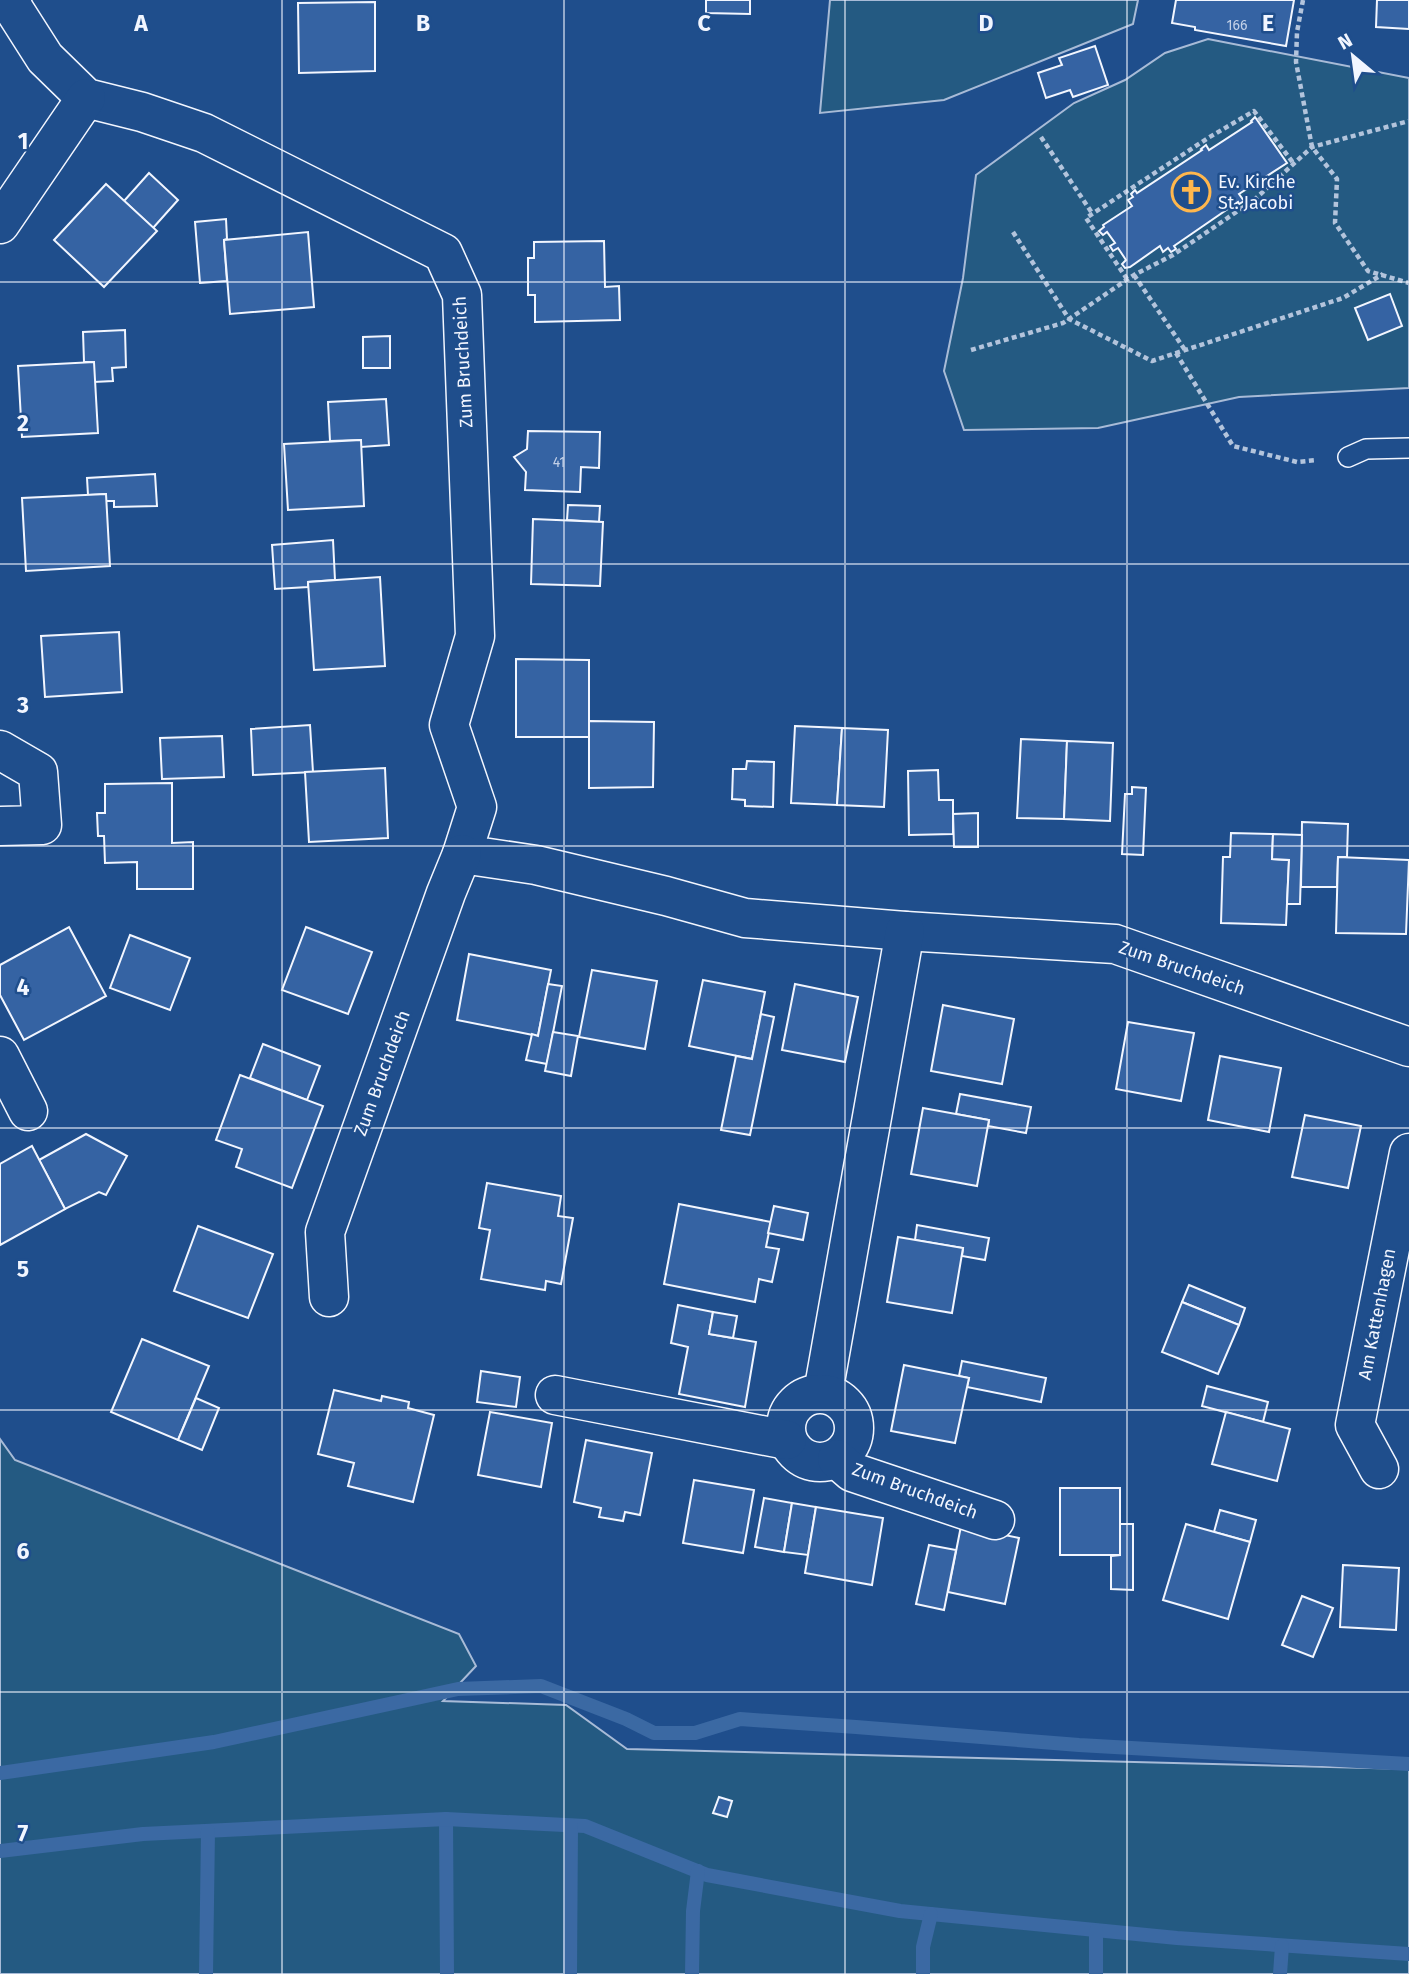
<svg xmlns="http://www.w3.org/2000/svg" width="1409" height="1974" font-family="'Fira Sans',sans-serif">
<rect width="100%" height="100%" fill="#1f4e8c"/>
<!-- green -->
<g fill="#245a82" stroke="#a8bbd7" stroke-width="2">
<path d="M830,0H1138L1133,24L944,100L820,113Z"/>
<path d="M1208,39L1409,78V388L1239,397L1098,428L964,430L944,371L963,278L976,175L1074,103L1125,80L1165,53Z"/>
<path d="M0,1439L15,1460L459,1634L476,1666L443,1701L566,1705L627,1749L1409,1769V1974H0Z"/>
</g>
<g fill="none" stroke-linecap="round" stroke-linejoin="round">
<!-- stream -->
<g stroke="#3b69a3" stroke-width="14">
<path d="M0,1773L214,1742L458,1689L541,1686L626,1719L654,1733H695L740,1719L856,1727L1079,1745L1409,1764"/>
<path d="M446,1819L447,1974"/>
<path d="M0,1851L143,1834L446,1819L585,1826L707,1875L900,1911L1177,1938L1409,1954"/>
<path d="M1096,1931V1974"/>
<path d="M206,1974L208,1831"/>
<path d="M570,1974L571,1826"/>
<path d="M692,1974L693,1911L698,1871"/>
<path d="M923,1974V1947L931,1914"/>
<path d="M1280,1974L1282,1946"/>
</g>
</g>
<!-- building -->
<g fill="#3563a3" stroke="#f2f6ff" stroke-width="2">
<path d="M706,0H750V14L706,13Z"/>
<path d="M1176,0H1294L1286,46L1195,30V27L1172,23Z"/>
<path d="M1377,0H1409V29L1376,27Z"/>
<path d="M375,2V71L299,73L298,3Z"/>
<path d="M1095,46L1108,85L1073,97L1070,90L1046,98L1038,73L1062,65L1059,58Z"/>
<path d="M1255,117L1287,163L1239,194L1244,201L1239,204L1238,202L1174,246L1176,249L1171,252L1168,248L1163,252L1160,246L1130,267L1125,268L1122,264L1126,260L1118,248L1113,251L1110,246L1115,243L1107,232L1103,235L1099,231L1104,227L1103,225L1132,206L1128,200L1133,197L1131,194L1135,190L1137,193L1202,150L1201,149L1206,145L1209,150L1252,122L1251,121Z"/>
<path d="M149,173L178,200L153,228L124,201Z"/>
<path d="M106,184L157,231L104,287L54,240Z"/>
<path d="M226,219L227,239L224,240L227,281L200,283L195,222Z"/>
<path d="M308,232L314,307L230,314L224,240Z"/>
<path d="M604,241L605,287L619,286L620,320L535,322V295H528V258H534V242Z"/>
<path d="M1390,294L1402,326L1368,340L1355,308Z"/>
<path d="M125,330L126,367L112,368L113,381L94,382V362H84L83,332Z"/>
<path d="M390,336V368H363V337Z"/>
<path d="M94,362L98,433L22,437L18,366Z"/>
<path d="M386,399L389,445L361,447V440L330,441L328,402Z"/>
<path d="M528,431L600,432L599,468L581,467L580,492L525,490L526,472L514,457L527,449Z"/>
<path d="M361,440L364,506L288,510L284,444Z"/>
<path d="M155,474L157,506L114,507V501H106V494L88,495L87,478Z"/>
<path d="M106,494L110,566L26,571L22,498Z"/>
<path d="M568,505L600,506L599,522L567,520Z"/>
<path d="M533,519L603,522L600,586L531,584Z"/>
<path d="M333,540L335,580L308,582V587L275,589L272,545Z"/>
<path d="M380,577L385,666L314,670L308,582Z"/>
<path d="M119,632L122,692L45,697L41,636Z"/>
<path d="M516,659L589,660V737H516Z"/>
<path d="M589,721L654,722L653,787L589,788Z"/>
<path d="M310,725L313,772L253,775L251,729Z"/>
<path d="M795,726L842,728L837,805L791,803Z"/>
<path d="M842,728L888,730L884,807L837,805Z"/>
<path d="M222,736L224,777L162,779L160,738Z"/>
<path d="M1021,739L1067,741L1064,819L1017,818Z"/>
<path d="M1067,741L1113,743L1110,821L1064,819Z"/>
<path d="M747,761L774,762L773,807L745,806V800L732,799L733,769H746Z"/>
<path d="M385,768L388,838L309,842L305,772Z"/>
<path d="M938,770L939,800H953V834L909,835L908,771Z"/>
<path d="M172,783V843L193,842V889H137V862L105,863L104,836H98L97,813H105V784Z"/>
<path d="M1132,787L1146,788L1143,855L1122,854L1125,794H1132Z"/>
<path d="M978,813V847H954L953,814Z"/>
<path d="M1302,822L1348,824L1347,857H1338L1337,887H1301Z"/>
<path d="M1231,833L1273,834L1272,859L1289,860L1286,925L1221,923L1223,857H1230Z"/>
<path d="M1273,834L1302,835L1300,904H1287L1289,860L1272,859Z"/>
<path d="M1338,857L1409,860L1406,934L1336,933Z"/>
<path d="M69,927L106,996L24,1040L0,995V965Z"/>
<path d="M306,927L372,952L348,1014L282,990Z"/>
<path d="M130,935L190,958L170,1010L110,988Z"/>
<path d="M469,954L551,970L538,1036L457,1020Z"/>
<path d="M592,970L657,981L645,1049L579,1037Z"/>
<path d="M703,980L765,992L752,1059L689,1046Z"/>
<path d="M548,984L562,986L547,1064L526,1060L532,1034L538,1036Z"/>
<path d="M795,984L858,997L845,1062L782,1050Z"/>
<path d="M943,1005L1014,1019L1002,1084L931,1071Z"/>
<path d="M761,1014L774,1017L750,1135L721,1130L736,1056L752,1059Z"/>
<path d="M1128,1022L1194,1033L1181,1101L1116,1089Z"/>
<path d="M553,1032L578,1036L571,1076L545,1071Z"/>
<path d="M263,1044L320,1066L307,1100L250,1078Z"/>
<path d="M1220,1056L1281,1068L1269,1132L1208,1120Z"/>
<path d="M240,1075L323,1106L292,1188L236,1167L242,1149L216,1140Z"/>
<path d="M960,1094L1031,1107L1026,1133L988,1126L989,1120L956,1114Z"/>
<path d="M923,1108L989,1120L977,1186L911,1174Z"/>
<path d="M1305,1115L1361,1126L1348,1188L1292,1177Z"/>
<path d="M86,1134L127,1156L106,1195L99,1192L65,1209L39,1160Z"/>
<path d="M32,1146L65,1209L0,1245V1164Z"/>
<path d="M487,1183L561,1196L558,1216L573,1218L561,1284L546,1281L545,1290L481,1279L490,1230L479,1228Z"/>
<path d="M679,1204L771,1222L766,1247L779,1249L772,1282L759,1279L755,1302L664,1284Z"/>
<path d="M774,1206L808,1213L803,1240L768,1233Z"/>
<path d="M917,1225L989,1238L985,1260L962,1256L963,1248L915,1240Z"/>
<path d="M198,1226L273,1254L248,1318L174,1291Z"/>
<path d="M898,1237L963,1248L952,1313L887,1302Z"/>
<path d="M1189,1285L1245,1308L1239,1325L1182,1302Z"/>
<path d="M1182,1302L1239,1325L1218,1374L1162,1352Z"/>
<path d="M678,1305L713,1312L709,1334L756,1342L745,1407L679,1394L688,1347L671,1343Z"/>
<path d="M713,1312L737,1316L733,1338L709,1334Z"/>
<path d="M142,1339L209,1366L178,1440L111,1412Z"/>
<path d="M962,1361L1046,1378L1041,1402L967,1387L969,1378L959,1376Z"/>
<path d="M904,1365L969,1378L955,1443L891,1431Z"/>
<path d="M481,1371L520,1377L516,1407L477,1402Z"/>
<path d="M1207,1386L1268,1402L1263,1422L1202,1406Z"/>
<path d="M334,1390L381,1401L382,1396L409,1402L408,1408L434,1415L413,1502L348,1486L354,1463L318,1454Z"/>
<path d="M196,1398L219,1408L202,1450L178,1440Z"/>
<path d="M490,1412L552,1423L541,1487L478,1475Z"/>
<path d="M1226,1412L1290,1429L1277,1481L1212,1464Z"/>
<path d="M586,1440L652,1453L640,1515L625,1512L623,1521L599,1517L601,1508L574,1502Z"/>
<path d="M694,1480L754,1490L743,1553L683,1543Z"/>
<rect x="1060" y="1488" width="60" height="67"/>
<path d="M764,1498L792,1503L784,1552L755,1547Z"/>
<path d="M792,1503L816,1507L808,1555L784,1552Z"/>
<path d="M816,1507L883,1518L872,1585L805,1573Z"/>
<path d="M1220,1510L1256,1520L1250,1542L1214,1532Z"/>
<path d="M1120,1524H1133V1590L1111,1589V1556L1120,1555Z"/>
<path d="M1186,1524L1250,1542L1228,1619L1163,1600Z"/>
<path d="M961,1526L1019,1538L1005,1604L948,1592Z"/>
<path d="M929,1545L956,1550L944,1610L916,1604Z"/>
<path d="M1343,1565L1399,1568L1396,1630L1340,1627Z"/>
<path d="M1302,1596L1333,1608L1313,1657L1282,1645Z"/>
<path d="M719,1797L732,1801L727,1817L713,1813Z"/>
</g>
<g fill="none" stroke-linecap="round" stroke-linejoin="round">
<defs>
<path id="lane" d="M1348,457L1366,449L1409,448"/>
<g id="street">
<path d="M10,0L15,11L45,58L86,98L142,112L204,133L443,253L462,295L475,636L449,725L477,807L462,854L536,865L666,896L745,918L905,931L1115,944L1409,1047"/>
<path d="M0,224L86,98"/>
<path d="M0,750L38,772L42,825L0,826"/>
<path d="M0,1056L28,1111"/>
<path d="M329,1297L325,1232L446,893L462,854"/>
<path d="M823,1393L905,931"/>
<circle cx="820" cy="1428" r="34"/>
<path d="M555,1395L787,1440"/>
<path d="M837,1459L852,1472L995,1520"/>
<path d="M1379,1469L1355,1425L1409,1153"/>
</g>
</defs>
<!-- lane casing -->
<use href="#lane" stroke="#f2f6ff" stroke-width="22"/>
<!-- street casing -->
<use href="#street" stroke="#f2f6ff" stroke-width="41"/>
<!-- path -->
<g stroke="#b3c4dc" stroke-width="4.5" stroke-dasharray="5 3.5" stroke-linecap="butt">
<path d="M1303,0L1297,32L1296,62L1312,147L1337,179L1335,223L1368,271L1409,283"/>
<path d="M1041,137L1092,213"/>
<path d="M1013,232L1069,319L1152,361L1343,298L1383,274"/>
<path d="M1134,275L1185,350"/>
<path d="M1127,279L1086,218L1208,138L1254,111L1294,164"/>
<path d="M971,350L1063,323L1134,275L1173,255L1254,200L1312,147L1409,121"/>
<path d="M1176,353L1233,446L1297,462L1317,460"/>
</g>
<!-- lane -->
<use href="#lane" stroke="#1f4e8c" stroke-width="19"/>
<!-- street -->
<use href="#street" stroke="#1f4e8c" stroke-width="38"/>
</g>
<!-- grid -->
<path fill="none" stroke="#f2f6ff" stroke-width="2" stroke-opacity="0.55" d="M282,0V1974M564,0V1974M845,0V1974M1127,0V1974M0,282H1409M0,564H1409M0,846H1409M0,1128H1409M0,1410H1409M0,1692H1409"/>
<!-- icons -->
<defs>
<symbol id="church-ring" viewBox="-11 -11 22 22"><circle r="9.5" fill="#1f4e8c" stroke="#ffb74d" stroke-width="1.5"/><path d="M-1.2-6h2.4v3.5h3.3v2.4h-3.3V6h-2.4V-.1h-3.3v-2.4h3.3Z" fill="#ffb74d"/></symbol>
</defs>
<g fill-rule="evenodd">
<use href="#church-ring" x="1169" y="170" width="44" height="44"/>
</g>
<g text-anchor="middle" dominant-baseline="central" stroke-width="5" stroke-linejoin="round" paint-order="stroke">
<!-- number labels -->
<g font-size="14" fill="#c3d1e8">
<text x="1237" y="25">166</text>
<text x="559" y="462">41</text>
</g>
<!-- poi labels -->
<g font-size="18" fill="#f2f6ff" stroke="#1f4e8c" text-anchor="start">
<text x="1218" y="182">Ev. Kirche<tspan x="1218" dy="21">St. Jacobi</tspan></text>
</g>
<!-- street labels -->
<g font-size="18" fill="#f2f6ff" stroke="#1f4e8c">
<text transform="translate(463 362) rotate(-93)">Zum Bruchdeich</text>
<text transform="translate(1182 968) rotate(19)">Zum Bruchdeich</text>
<text transform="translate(382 1073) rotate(-70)">Zum Bruchdeich</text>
<text transform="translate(1377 1314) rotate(-79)">Am Kattenhagen</text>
<text transform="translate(915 1491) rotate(20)">Zum Bruchdeich</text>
</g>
</g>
<g font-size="23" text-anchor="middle" font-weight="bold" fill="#f2f6ff" stroke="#1f4e8c" stroke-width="5" stroke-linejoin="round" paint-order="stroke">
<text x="141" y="31">A</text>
<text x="423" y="31">B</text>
<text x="704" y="31">C</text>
<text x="986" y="31">D</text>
<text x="1268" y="31">E</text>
<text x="23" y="149">1</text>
<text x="23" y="431">2</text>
<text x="23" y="713">3</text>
<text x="23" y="995">4</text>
<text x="23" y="1277">5</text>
<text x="23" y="1559">6</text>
<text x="23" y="1841">7</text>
</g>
<!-- north arrow -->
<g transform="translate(1353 56) rotate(331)" stroke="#1f4e8c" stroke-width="5" paint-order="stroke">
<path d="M0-5L12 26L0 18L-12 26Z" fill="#f2f6ff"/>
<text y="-10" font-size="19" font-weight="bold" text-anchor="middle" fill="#f2f6ff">N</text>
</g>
</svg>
